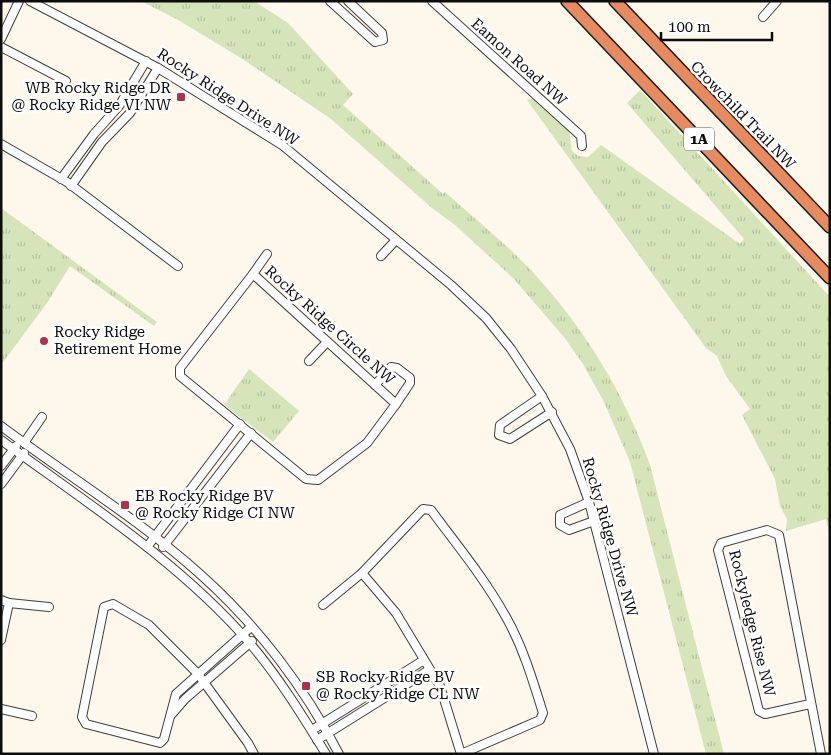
<svg xmlns="http://www.w3.org/2000/svg" width="831" height="755" font-family="'Roboto Serif',serif">
<defs>
<pattern id="park-tufts" width="24" height="20" patternUnits="userSpaceOnUse" patternTransform="scale(1.25)"><rect width="24" height="20" fill="#d6e4b9"/><path d="M3 7l-1-3M5 7V3M7 7l1-3M15 17l-1-3M17 17v-4M19 17l1-3" fill="none" stroke="#b6c29e"/></pattern>
</defs>
<rect width="100%" height="100%" fill="#fdf7ec"/>
<!-- park -->
<g fill="url(#park-tufts)">
<path d="M141,1H254L288,23L353,94L343,105L443,194L445,192C472,216 501,240 527,266C582,324 623,390 650,465L724,754H706L630,462L604,402L583,364L564,337L513,278L455,225L432,208L331,119L244,60L180,21Z"/>
<path d="M640,90L830,297V536L826,519L786,531L787,519L780,506L775,479L742,415L750,409L726,376L717,356L706,348L527,100L533,98L569,130L572,151L578,156L588,157L601,145L740,244L744,239L627,103Z"/>
<path d="M1,208L157,322L154,326L70,266L47,303L1,365Z"/>
<path d="M249,369L299,411L273,442L224,405Z"/>
</g>
<g fill="none" stroke-linecap="round" stroke-linejoin="round">
<defs>
<g id="minor">
<path d="M30,1L158,68L282,145L451,285L486,318L511,349L542,396L570,449L589,502L654,754"/>
<path d="M330,1L375,42L383,40L382,33L348,1"/>
<path d="M432,1L581,136L582,146"/>
<path d="M763,17L777,1"/>
<path d="M1,39L19,1"/>
<path d="M1,47L66,81"/>
<path d="M1,144L67,182L178,266"/>
<path d="M61,179L94,134L119,106L146,61"/>
<path d="M71,186L102,142L130,113L158,68"/>
<path d="M381,256L396,240"/>
<path d="M253,274L396,404L367,443L318,480L306,479L180,376V368Z"/>
<path d="M253,274L267,254"/>
<path d="M309,361L327,342"/>
<path d="M375,385L391,367L397,368L410,378V383L396,404"/>
<path d="M542,396L500,425L499,435L510,439L552,412"/>
<path d="M1,426C68,476 140,520 201,575C257,625 305,688 339,754"/>
<path d="M1,440C87,503 178,561 248,641C278,676 302,715 326,754"/>
<path d="M24,443L42,417"/>
<path d="M1,466L16,446"/>
<path d="M1,484L24,453"/>
<path d="M589,502L560,515V525L569,530L594,521"/>
<path d="M423,509L431,510C457,545 485,579 506,617C523,647 533,681 543,713L540,720L461,754L440,686L396,613L362,573Z"/>
<path d="M147,547L240,424"/>
<path d="M163,547L251,433"/>
<path d="M1,600L9,603L1,640"/>
<path d="M9,603L49,607"/>
<path d="M323,605L362,573"/>
<path d="M251,627L176,694L164,739L160,743L86,724L82,717L104,607L113,604L149,625L198,674L248,743L254,754"/>
<path d="M810,704L765,714L759,711L718,550L721,543L767,530L779,535L821,754"/>
<path d="M1,709L32,716"/>
<path d="M172,714L185,699L252,641"/>
<path d="M312,730L424,660"/>
<path d="M317,740L429,670"/>
</g>
<g id="highway">
<path d="M567,1L830,278"/>
<path d="M615,1L830,227"/>
</g>
</defs>
<!-- minor casing -->
<use href="#minor" stroke="#3f3f3f" stroke-width="10"/>
<!-- highway casing -->
<use href="#highway" stroke="#1d1d1d" stroke-width="14"/>
<!-- minor -->
<use href="#minor" stroke="#fff" stroke-width="8"/>
<!-- highway -->
<use href="#highway" stroke="#e68a61" stroke-width="11"/>
</g>
<!-- markers -->
<g fill="#ae324a" stroke="#fff" stroke-width="2">
<rect x="176" y="92" width="10" height="10" rx="2.5"/>
<circle cx="44" cy="341" r="5"/>
<rect x="120" y="500" width="10" height="10" rx="2.5"/>
<rect x="301" y="681" width="10" height="10" rx="2.5"/>
</g>
<g text-anchor="middle" dominant-baseline="central" stroke-width="5" stroke-linejoin="round" paint-order="stroke">
<!-- shield labels -->
<rect fill="#fff" stroke="#555" stroke-width="1" x="684" y="127.5" width="30" height="23" rx="4"/>
<g font-size="14" font-weight="bold" fill="#0c0c0c">
<text x="699" y="139">1A</text>
</g>
<!-- street labels -->
<g font-size="15" fill="#0c0c0c" stroke="#fff">
<text transform="translate(519 62) rotate(42)">Eamon Road NW</text>
<text transform="translate(228 97) rotate(33)">Rocky Ridge Drive NW</text>
<text transform="translate(743 115) rotate(46)">Crowchild Trail NW</text>
<text transform="translate(330 325) rotate(42)">Rocky Ridge Circle NW</text>
<text transform="translate(610 537) rotate(74)">Rocky Ridge Drive NW</text>
<text transform="translate(752 623) rotate(76)">Rockyledge Rise NW</text>
</g>
<!-- poi labels -->
<g font-size="15" fill="#0c0c0c" stroke="#fff" text-anchor="start">
<text x="171" y="88" text-anchor="end">WB Rocky Ridge DR<tspan x="171" dy="17">@ Rocky Ridge VI NW</tspan></text>
<text x="54" y="332">Rocky Ridge<tspan x="54" dy="17">Retirement Home</tspan></text>
<text x="135" y="496">EB Rocky Ridge BV<tspan x="135" dy="17">@ Rocky Ridge CI NW</tspan></text>
<text x="316" y="677">SB Rocky Ridge BV<tspan x="316" dy="17">@ Rocky Ridge CL NW</tspan></text>
</g>
</g>
<!-- border -->
<rect width="831" height="755" fill="none" stroke="#0c0c0c" stroke-width="5"/>
<!-- scale -->
<path d="M661 32v8h111v-8" fill="none" stroke="#0c0c0c" stroke-width="2.5"/>
<text x="668" y="32" font-size="15" fill="#0c0c0c" stroke="#ffffff" stroke-width="4" paint-order="stroke">100 m</text>
</svg>
